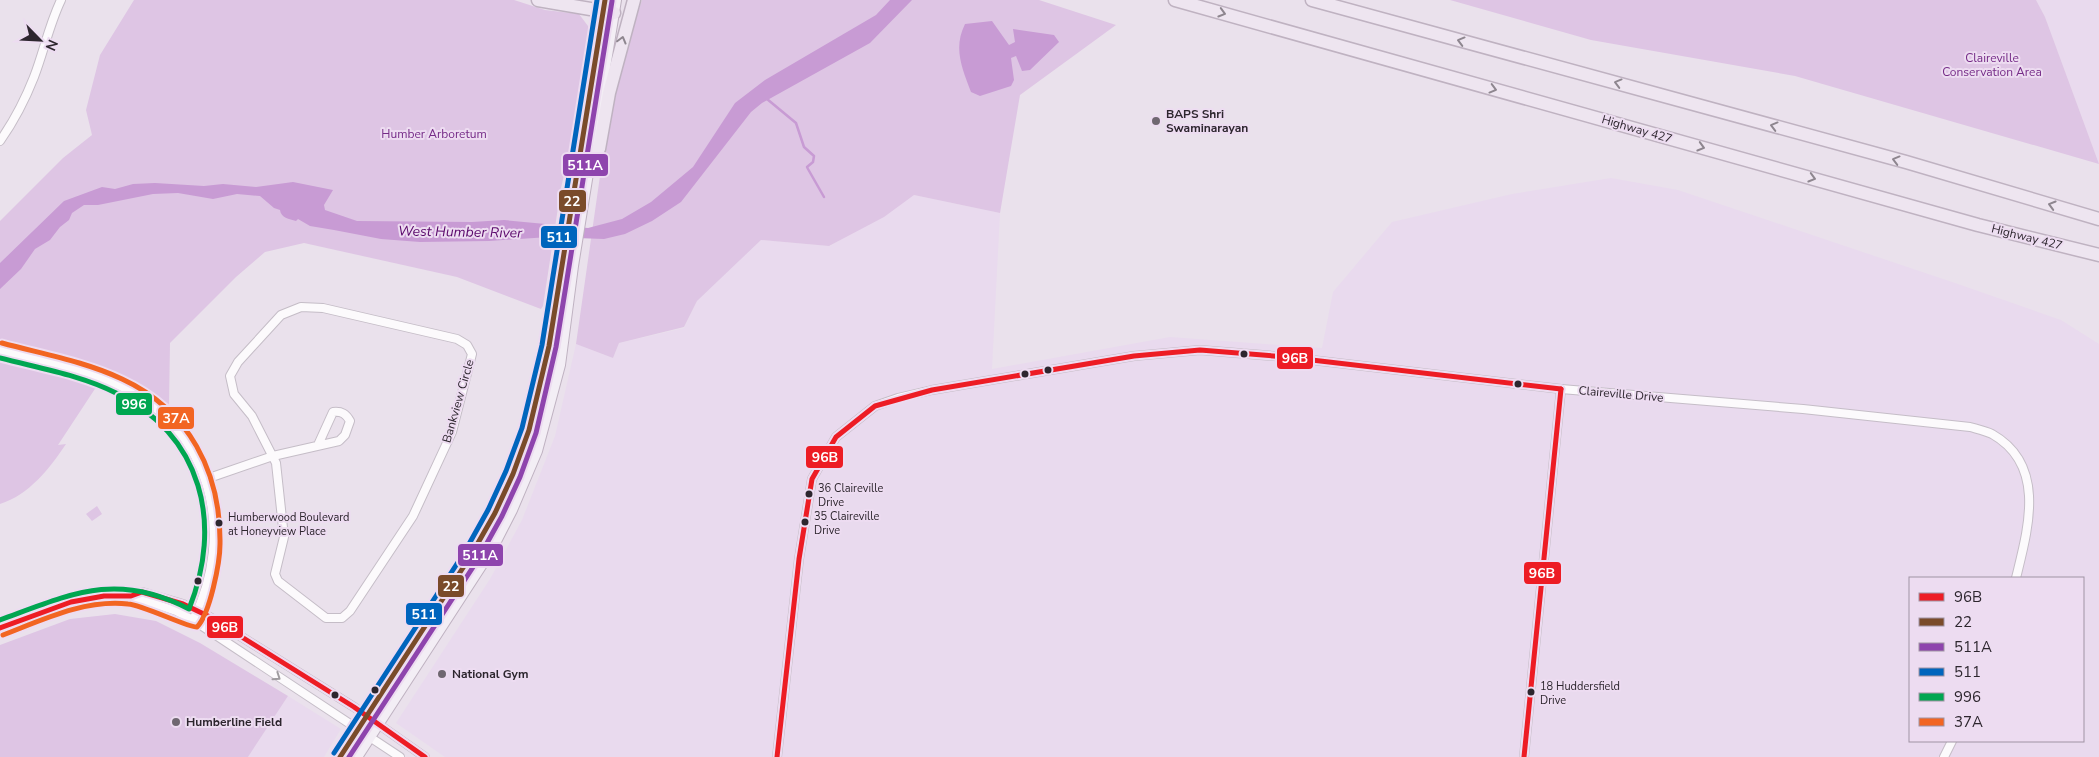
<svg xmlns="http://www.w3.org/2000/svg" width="2099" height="757" font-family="'Nunito Sans',sans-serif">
<rect width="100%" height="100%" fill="#eae1ec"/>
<!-- built -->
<g fill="#e9daee" fill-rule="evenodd">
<path d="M2036,0H2099V164L2045,17Z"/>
<path d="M1611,178L1678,190L1955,283L2061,320L2099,344V757H445L396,723L490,579L522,520L555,436L576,344L613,358L619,343L684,328L697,301L761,240L830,246L914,195L1000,213L992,369L1170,337L1322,348L1333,292L1392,222L1512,194ZM1910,578H2083V741H1910Z"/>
<path d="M288,696L341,729L324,757H248Z"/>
</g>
<!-- green -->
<g fill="#dec5e4">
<path d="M134,0H514L545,10L579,14L588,26L590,43L579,111L561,188L543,306L541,309L457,277L304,243L265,252L236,277L170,343L169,405L108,369L58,445L66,444C50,468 29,495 0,504V221L63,158L92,135L86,110L100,55Z"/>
<path d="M642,0H1039L1116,25L1020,95L1000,213L914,195L884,217L829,246L761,240L697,301L684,327L619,343L613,358L576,344L608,120L624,54Z"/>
<path d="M1450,0H2036L2045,17L2099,164L1795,76L1591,40Z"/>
<path d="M97,506L102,514L92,521L86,514Z"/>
<path d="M115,614L156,621L200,643L288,696L248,757H0V645L70,619Z"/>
</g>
<!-- water -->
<g fill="#c89bd4">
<path d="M890,0H912L870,43L762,103L751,112L681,202L652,221L625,234L604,239L549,237L489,241L420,242L381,239L334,230L310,226L298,219L296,221C289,219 281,218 280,210L274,208L260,196L237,194L213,199L178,193L153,194L98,205H84L72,213L69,220L60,227L50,240L35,249L21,269L0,289V263L64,201L102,187L115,189L133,184L155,183L204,186L223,184L256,187L293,182L333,190L324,205L325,210L357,221L472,222L504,220L588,228L622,219L651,202L693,167L735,103L765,80L876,15Z"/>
<path d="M992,21L1009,45L1015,42L1013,29L1054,35L1059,42L1030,70L1022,71L1016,56L1011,58L1014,80L1011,86L980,96L971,92C962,68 953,48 965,24Z"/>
</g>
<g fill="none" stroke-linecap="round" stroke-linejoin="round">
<!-- stream -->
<path stroke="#c89bd4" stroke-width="2.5" d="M767,99L796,123L804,147L814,156L813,162L807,167L808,169L824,197"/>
<defs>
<g id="minor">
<path d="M0,141C14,121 25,100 34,77C44,51 49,25 61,0"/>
<path d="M301,307L323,308L457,339L467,345L472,354L452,432L413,516L350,611L342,618H326L278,581L275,574L284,537L276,463L252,416L234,394L230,376L238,362L281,315Z"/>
<path d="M0,350C39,361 83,369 120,386C212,429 236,534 193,620"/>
<path d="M206,479L273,456L339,441L345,435L350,421C346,414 342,411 333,412L318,445"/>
<path d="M131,596L176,611L193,620L400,757"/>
<path d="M0,628L71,602L104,596H131L142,592L183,604L208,616L354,707L425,757"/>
<path d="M777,757L799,559L812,479L836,437L875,406L898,398L932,390L1134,356L1200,350L1286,357L1561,389L1803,409L1970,427C1977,429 1986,431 1992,434C2047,465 2028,529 2016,578"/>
<path d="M1524,757L1561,389"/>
<path d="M1944,757L1952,741"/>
</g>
<g id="major">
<path d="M340,757L470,557L495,513L513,474L529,430L549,346L605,0"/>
<path d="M357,757L492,549L512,510L537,451L560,365L573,266L616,0"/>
</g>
<g id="highway">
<path d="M538,0L614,13"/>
<path d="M1175,0L1978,225L2099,255"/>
<path d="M1312,0L1906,162L2099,219"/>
<path d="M592,152L599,149L609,93L634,0"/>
</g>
</defs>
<!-- minor casing -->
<use href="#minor" stroke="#c5bdc7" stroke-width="10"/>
<!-- major casing -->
<use href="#major" stroke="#bfb2c1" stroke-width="12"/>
<!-- highway casing -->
<use href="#highway" stroke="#bfb2c1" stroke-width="15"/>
<!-- minor -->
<use href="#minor" stroke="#fcfafc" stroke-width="8"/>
<!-- major -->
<use href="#major" stroke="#f3eef5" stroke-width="10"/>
<!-- highway -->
<use href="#highway" stroke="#eee5f0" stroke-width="12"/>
<defs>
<g id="bus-1">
<path d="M0,628L71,602L104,596H131L142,592L183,604L208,616L354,707L425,757"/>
<path d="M777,757L799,559L812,479L836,437L875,406L932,390L1134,356L1200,350L1286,357L1561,389"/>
<path d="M1524,757L1561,389"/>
</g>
<path id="bus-2" d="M340,757L470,557L495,513L513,474L529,430L549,346L605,0"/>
<path id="bus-3" d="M349,757L477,561L502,516L520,477L536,433L556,347L612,1"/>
<path id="bus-4" d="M334,753L464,553L488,510L506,471L522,428L542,345L597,0"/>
<path id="bus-5" d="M0,358C38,368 81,375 116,393C203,436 223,524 189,609C116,571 71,594 0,620"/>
<path id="bus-6" d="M2,343C42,354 84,361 122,379C189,410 221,472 220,544C220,562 210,614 197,627C189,628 143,605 128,604C85,599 42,620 3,635"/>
</defs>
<!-- bus-1 casing -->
<use href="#bus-1" stroke="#eddcf1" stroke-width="9"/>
<!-- bus-2 casing -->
<use href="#bus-2" stroke="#eddcf1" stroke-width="9"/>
<!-- bus-3 casing -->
<use href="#bus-3" stroke="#eddcf1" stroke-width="9"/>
<!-- bus-4 casing -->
<use href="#bus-4" stroke="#eddcf1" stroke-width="9"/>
<!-- bus-5 casing -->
<use href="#bus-5" stroke="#eddcf1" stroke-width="9"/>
<!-- bus-6 casing -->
<use href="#bus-6" stroke="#eddcf1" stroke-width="9"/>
<!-- bus-1 -->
<use href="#bus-1" stroke="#ed1c24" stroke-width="5"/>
<!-- bus-2 -->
<use href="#bus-2" stroke="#7a4b2a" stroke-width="5"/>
<!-- bus-3 -->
<use href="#bus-3" stroke="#8e44ad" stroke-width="5"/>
<!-- bus-4 -->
<use href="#bus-4" stroke="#0065bd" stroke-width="5"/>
<!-- bus-5 -->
<use href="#bus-5" stroke="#00a651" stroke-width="5"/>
<!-- bus-6 -->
<use href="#bus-6" stroke="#f26522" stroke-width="5"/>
</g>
<!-- one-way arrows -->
<defs><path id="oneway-chevron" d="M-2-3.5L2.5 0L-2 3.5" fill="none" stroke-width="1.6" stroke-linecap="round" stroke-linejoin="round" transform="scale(1.25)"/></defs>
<g stroke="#8e868f">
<use href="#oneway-chevron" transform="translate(1222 13) rotate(16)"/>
<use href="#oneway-chevron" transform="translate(622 40) rotate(-75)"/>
<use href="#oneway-chevron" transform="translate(1461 41) rotate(-165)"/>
<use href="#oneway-chevron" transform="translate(1618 83) rotate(-165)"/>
<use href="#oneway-chevron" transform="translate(1493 89) rotate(15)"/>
<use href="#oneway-chevron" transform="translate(1774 126) rotate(-165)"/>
<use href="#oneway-chevron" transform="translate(1701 147) rotate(16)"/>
<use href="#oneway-chevron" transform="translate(1896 160) rotate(-165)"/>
<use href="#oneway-chevron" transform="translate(1812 178) rotate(16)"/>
<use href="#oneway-chevron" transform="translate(2052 205) rotate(-164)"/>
</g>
<use stroke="#9f9b9f" href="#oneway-chevron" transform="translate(277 677) rotate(34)"/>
<!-- markers -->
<g fill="#6f6770" stroke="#eddcf1" stroke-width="2">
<circle cx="1156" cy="121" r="5"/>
<circle cx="442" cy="674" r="5"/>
<circle cx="176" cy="722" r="5"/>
</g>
<g fill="#2d262e" stroke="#eddcf1" stroke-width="2">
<circle cx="1244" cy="354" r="4.5"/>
<circle cx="1048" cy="370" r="4.5"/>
<circle cx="1025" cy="374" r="4.5"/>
<circle cx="1518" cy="384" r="4.5"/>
<circle cx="809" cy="494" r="4.5"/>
<circle cx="805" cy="522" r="4.5"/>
<circle cx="219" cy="523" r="4.5"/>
<circle cx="198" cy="581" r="4.5"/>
<circle cx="375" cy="690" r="4.5"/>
<circle cx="1531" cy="692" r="4.5"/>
<circle cx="335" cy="695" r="4.5"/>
</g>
<g text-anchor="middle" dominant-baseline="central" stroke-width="4" stroke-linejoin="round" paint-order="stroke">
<!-- bus labels -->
<g font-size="11" fill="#2d262e" stroke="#eddcf1" text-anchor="start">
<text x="818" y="488">36 Claireville<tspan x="818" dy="14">Drive</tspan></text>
<text x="814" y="516">35 Claireville<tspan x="814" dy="14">Drive</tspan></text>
<text x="228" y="517">Humberwood Boulevard<tspan x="228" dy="14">at Honeyview Place</tspan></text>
<text x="1540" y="686">18 Huddersfield<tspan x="1540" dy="14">Drive</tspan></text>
</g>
<!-- park labels -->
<g font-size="12" fill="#752b87" stroke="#eddcf1">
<text x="1992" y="58">Claireville<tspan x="1992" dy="14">Conservation Area</tspan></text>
<text x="434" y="134">Humber Arboretum</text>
</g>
<!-- poi labels -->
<g font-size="12" font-weight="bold" fill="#2d262e" stroke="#eddcf1" text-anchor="start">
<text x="1166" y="114">BAPS Shri<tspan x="1166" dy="14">Swaminarayan</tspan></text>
<text x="452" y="674">National Gym</text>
<text x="186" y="722">Humberline Field</text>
</g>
<!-- street labels -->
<g font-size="12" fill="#2d262e" stroke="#eddcf1">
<text transform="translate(1637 129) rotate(16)">Highway 427</text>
<text transform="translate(2027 237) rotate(14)">Highway 427</text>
<text transform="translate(1621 394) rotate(5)">Claireville Drive</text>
<text transform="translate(458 401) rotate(-74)">Bankview Circle</text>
</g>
<!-- water labels -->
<g font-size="14" font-style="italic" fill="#59066a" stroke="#eddcf1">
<text transform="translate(460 232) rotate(1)">West Humber River</text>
</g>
</g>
<g stroke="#eddcf1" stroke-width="2">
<rect x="562" y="153" width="47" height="24" rx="5" fill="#8e44ad"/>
<rect x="558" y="189" width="29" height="24" rx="5" fill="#7a4b2a"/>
<rect x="540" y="225" width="38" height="24" rx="5" fill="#0065bd"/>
<rect x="1276" y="346" width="38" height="24" rx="5" fill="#ed1c24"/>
<rect x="115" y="392" width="38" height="24" rx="5" fill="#00a651"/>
<rect x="157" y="406" width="38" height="24" rx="5" fill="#f26522"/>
<rect x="805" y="445" width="39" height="24" rx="5" fill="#ed1c24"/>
<rect x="457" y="543" width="47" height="24" rx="5" fill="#8e44ad"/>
<rect x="1523" y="561" width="39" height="24" rx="5" fill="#ed1c24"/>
<rect x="437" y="574" width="28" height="24" rx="5" fill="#7a4b2a"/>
<rect x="405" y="602" width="38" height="24" rx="5" fill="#0065bd"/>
<rect x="206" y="615" width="38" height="24" rx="5" fill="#ed1c24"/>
</g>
<g font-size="14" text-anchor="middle" font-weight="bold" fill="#fff">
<text x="585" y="170">511A</text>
<text x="572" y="206">22</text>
<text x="559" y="242">511</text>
<text x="1295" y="363">96B</text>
<text x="134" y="409">996</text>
<text x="176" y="423">37A</text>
<text x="825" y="462">96B</text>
<text x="480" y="560">511A</text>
<text x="1542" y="578">96B</text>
<text x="451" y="591">22</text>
<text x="424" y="619">511</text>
<text x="225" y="632">96B</text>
</g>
<!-- legend -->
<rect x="1909" y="577" width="175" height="165" fill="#eddcf1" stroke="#a093a3"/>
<rect x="1919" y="593" width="25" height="8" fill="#ed1c24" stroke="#a093a3"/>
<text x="1954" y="602" font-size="15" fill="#2d262e">96B</text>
<rect x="1919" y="618" width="25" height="8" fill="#7a4b2a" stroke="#a093a3"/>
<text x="1954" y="627" font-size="15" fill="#2d262e">22</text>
<rect x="1919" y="643" width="25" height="8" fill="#8e44ad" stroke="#a093a3"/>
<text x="1954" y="652" font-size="15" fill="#2d262e">511A</text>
<rect x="1919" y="668" width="25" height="8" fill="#0065bd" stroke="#a093a3"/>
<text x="1954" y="677" font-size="15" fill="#2d262e">511</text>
<rect x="1919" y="693" width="25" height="8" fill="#00a651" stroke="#a093a3"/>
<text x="1954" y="702" font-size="15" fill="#2d262e">996</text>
<rect x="1919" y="718" width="25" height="8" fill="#f26522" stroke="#a093a3"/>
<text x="1954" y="727" font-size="15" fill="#2d262e">37A</text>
<!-- north arrow -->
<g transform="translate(40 40) rotate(114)" stroke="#eddcf1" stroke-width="4" paint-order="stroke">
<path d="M0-4L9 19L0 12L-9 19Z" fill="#2d262e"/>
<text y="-8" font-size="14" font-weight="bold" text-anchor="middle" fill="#2d262e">N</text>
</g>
</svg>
